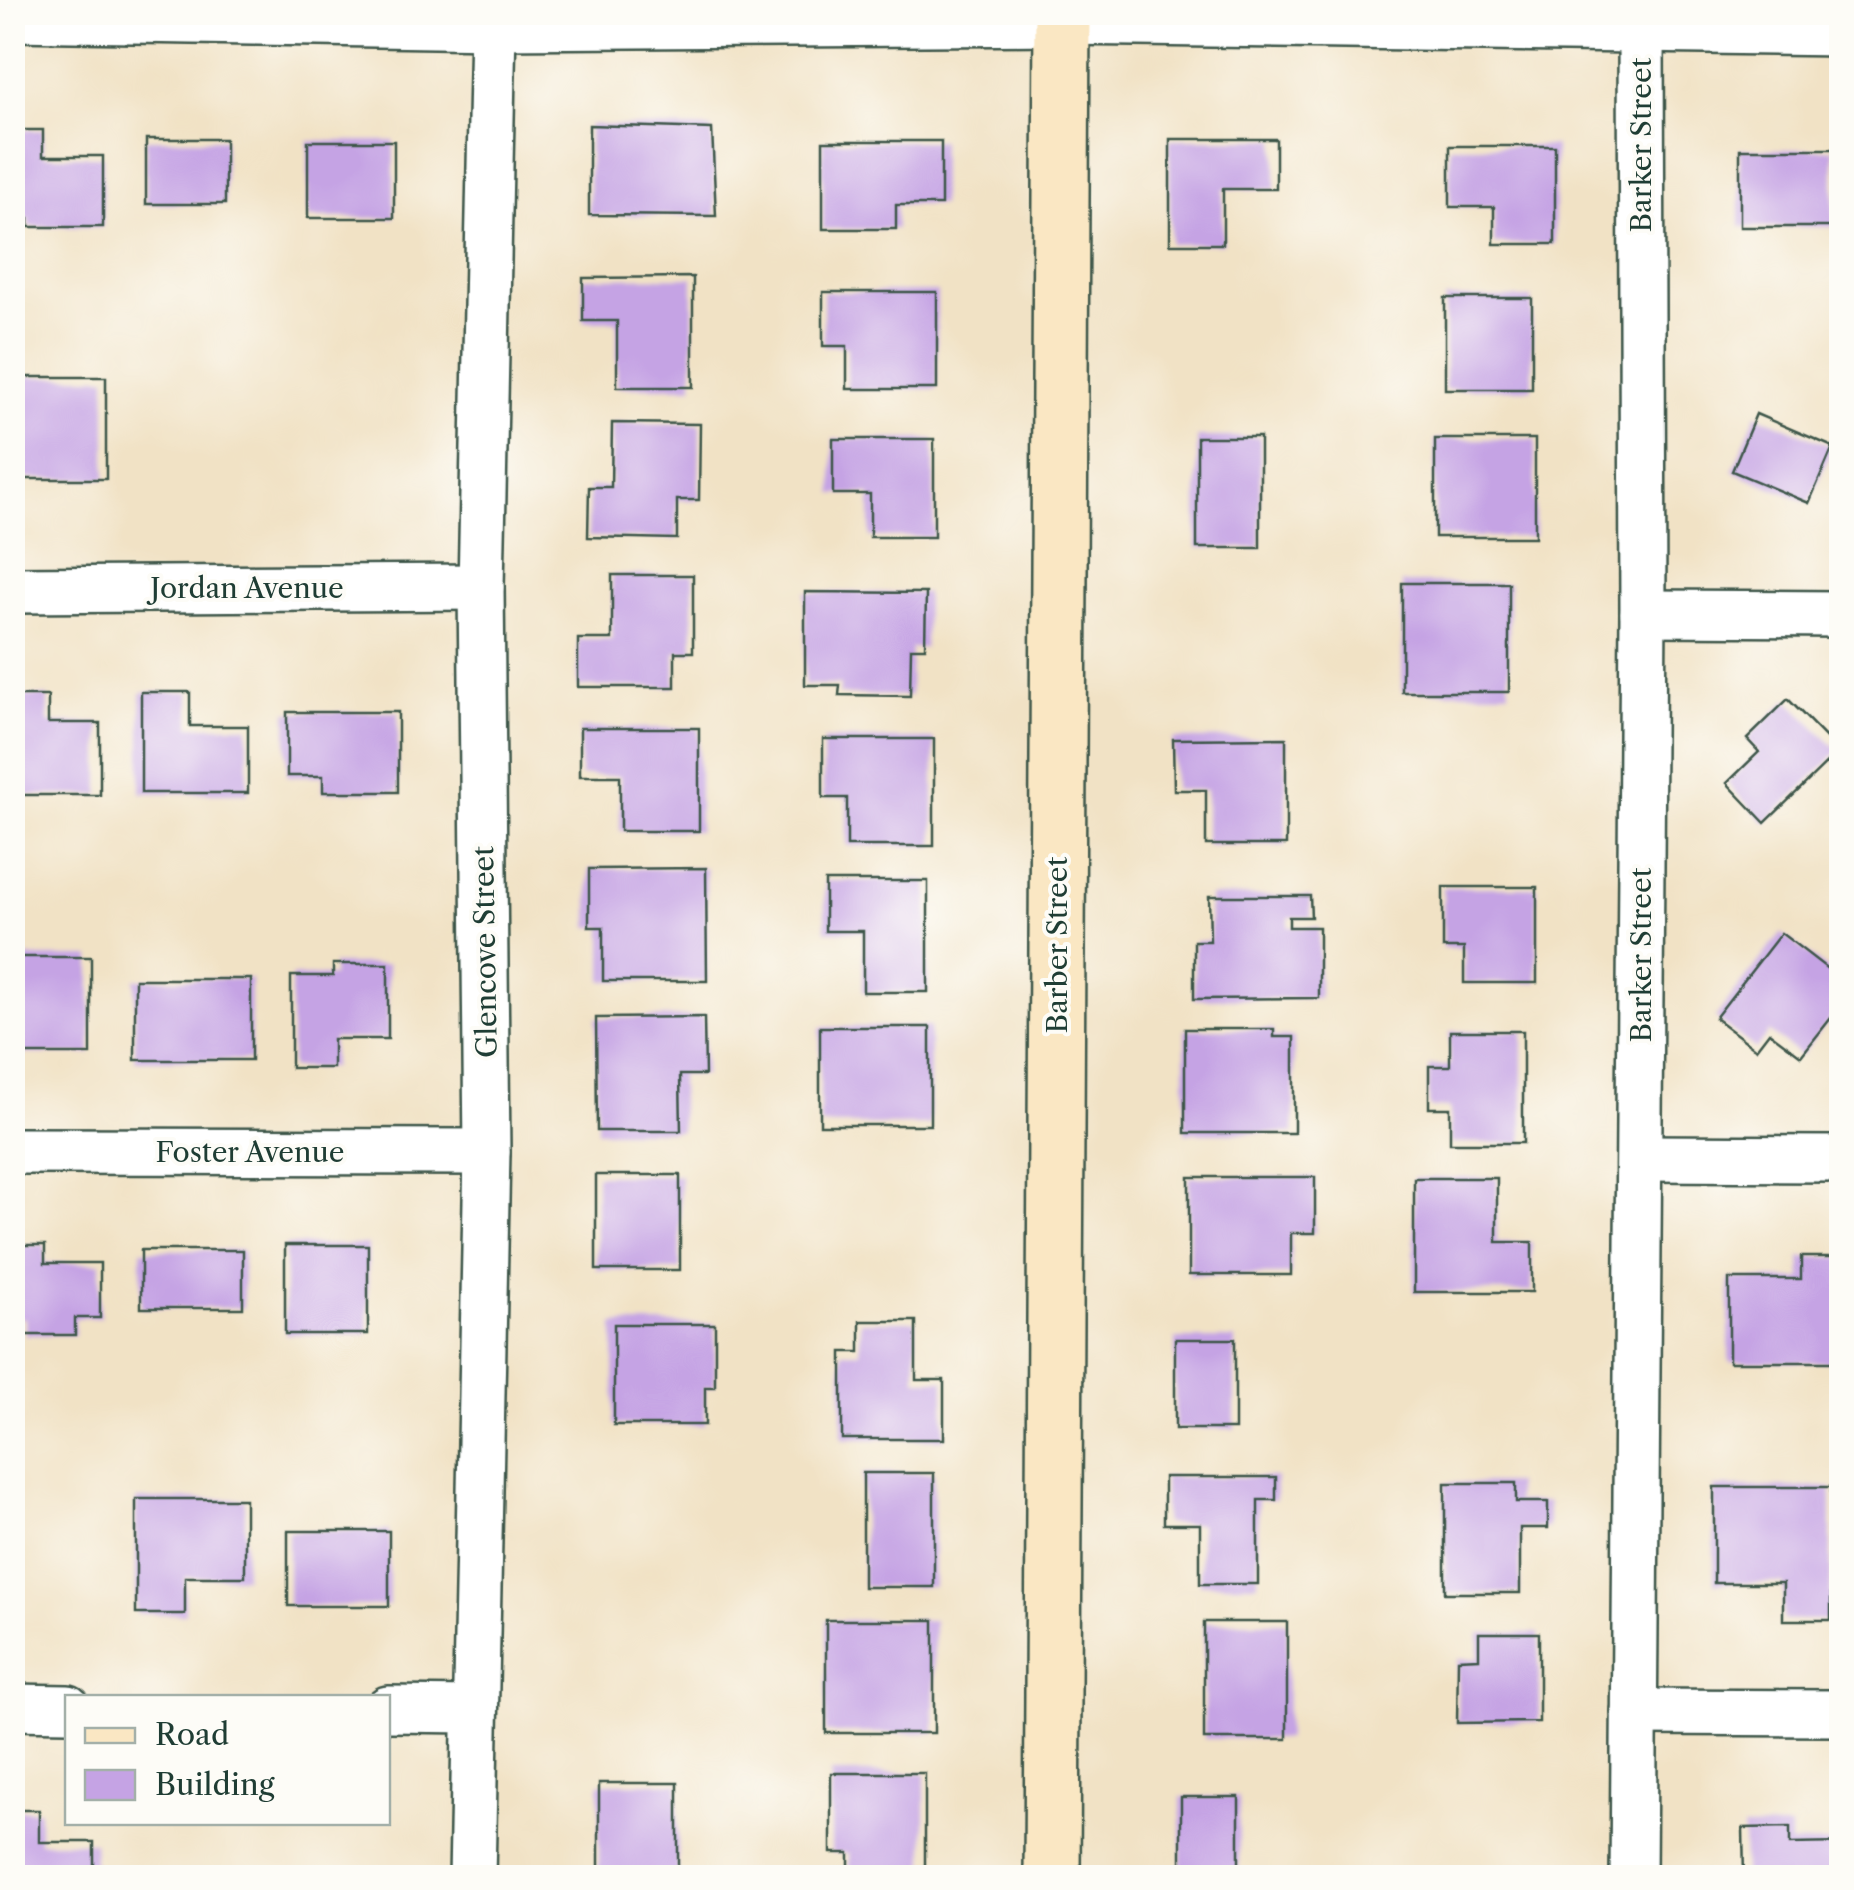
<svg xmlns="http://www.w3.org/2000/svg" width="1854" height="1890" font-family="'Libre Caslon Text',serif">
<rect width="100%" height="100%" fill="#fdfcf7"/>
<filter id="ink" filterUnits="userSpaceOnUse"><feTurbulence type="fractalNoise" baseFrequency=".01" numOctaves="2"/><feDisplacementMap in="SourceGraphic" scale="20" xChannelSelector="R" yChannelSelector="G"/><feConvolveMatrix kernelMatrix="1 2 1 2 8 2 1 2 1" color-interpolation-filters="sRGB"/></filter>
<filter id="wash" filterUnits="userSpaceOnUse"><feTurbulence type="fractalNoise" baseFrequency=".0048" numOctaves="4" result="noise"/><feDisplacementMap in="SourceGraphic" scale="40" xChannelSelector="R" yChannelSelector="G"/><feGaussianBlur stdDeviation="2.25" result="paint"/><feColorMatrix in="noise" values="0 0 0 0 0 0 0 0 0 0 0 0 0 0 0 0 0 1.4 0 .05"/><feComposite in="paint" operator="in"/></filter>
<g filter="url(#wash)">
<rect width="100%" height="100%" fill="#f1e2c5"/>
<g id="blocks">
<!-- building -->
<g fill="#c5a3e4">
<path d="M589,125L712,129L716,216L589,215Z"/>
<path d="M12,130H43V156H103V227H29V218H12Z"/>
<rect x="146" y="139" width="79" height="65"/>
<path d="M1170,139H1276V189H1223V244H1170Z"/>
<rect x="308" y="141" width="86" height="77"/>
<path d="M823,141H941V205H896V229H823Z"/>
<path d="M1450,146H1555V244H1494V207H1450Z"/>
<rect x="1740" y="149" width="94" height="78"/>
<path d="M693,277V387H617V321H583V278Z"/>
<path d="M823,292H937V389H847V346H823Z"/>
<rect x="1445" y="298" width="87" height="91"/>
<rect x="12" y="377" width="94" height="102"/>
<path d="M1756,414L1833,447L1809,503L1732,471Z"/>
<path d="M612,423L700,424L699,500H677V539L588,537L589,487H611Z"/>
<rect x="1197" y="437" width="63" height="111"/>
<path d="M833,439H934V537H870V494H833Z"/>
<rect x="1435" y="439" width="100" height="98"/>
<path d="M612,575H693V652H675V687H578V639H612Z"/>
<rect x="1402" y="583" width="107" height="109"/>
<path d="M805,592L926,593L925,648H911L910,696L839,695L840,685H805Z"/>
<path d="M141,692H190V726H248V793H141Z"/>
<path d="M12,696H48V723H100V795H19V781H12Z"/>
<path d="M1788,699L1839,751L1765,823L1727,783L1759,752L1747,739Z"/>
<path d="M287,712H398V792H323V776H287Z"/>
<path d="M580,728H699V831H620V776H580Z"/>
<path d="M1286,738V845H1206V790H1174L1173,739Z"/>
<path d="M823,739H934V846H847V798H823Z"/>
<path d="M706,868L707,981H603V927H589V869Z"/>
<path d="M825,881H928V992H863V931H825Z"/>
<path d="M1443,887H1537V983H1464V948H1443Z"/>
<path d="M1209,896H1310L1311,917H1289V927H1319V998L1194,999V941H1210Z"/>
<path d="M1781,933L1842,980V1004L1801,1056L1769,1032L1756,1049L1715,1018Z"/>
<rect x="12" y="957" width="79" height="97"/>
<path d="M333,964H388V1039H333V1068H291V976H333Z"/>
<rect x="135" y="979" width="116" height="81"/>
<path d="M704,1017L705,1075H680L681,1131H597L596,1018Z"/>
<rect x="820" y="1027" width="110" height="98"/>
<path d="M1185,1029H1274V1037H1294V1133H1185Z"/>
<path d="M1450,1031H1523V1143H1450V1108H1429V1066H1450Z"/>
<rect x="596" y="1175" width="84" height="95"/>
<path d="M1189,1177H1315V1233H1291V1275H1189Z"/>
<path d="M1414,1178H1497V1242H1532V1292H1414Z"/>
<path d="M12,1245H45V1263H100V1318H75V1335H25V1318H12Z"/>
<rect x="285" y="1245" width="83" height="89"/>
<rect x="141" y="1250" width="102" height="58"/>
<path d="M1801,1257H1842V1362H1729V1279H1801Z"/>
<path d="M860,1321H916V1380H944V1439H842V1352H860Z"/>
<path d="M614,1324H715V1387H705V1425H614Z"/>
<rect x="1175" y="1339" width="60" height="90"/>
<rect x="863" y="1473" width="71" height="114"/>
<path d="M1164,1477H1276V1500H1258V1584H1200V1524H1164Z"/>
<path d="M1445,1483H1516V1502H1548V1528H1520V1593H1445Z"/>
<path d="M1714,1487H1831V1620H1783V1583H1714Z"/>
<path d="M136,1499H245V1577H185V1614H136Z"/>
<rect x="288" y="1531" width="101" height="75"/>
<rect x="826" y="1620" width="108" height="113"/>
<rect x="1204" y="1622" width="83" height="117"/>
<path d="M1479,1633H1539V1722L1457,1723L1458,1659L1479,1658Z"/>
<path d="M831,1773H925V1878H849V1853H831Z"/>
<rect x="599" y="1783" width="79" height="95"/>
<rect x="1181" y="1797" width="58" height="81"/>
<path d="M12,1810H39V1842H94V1878H12Z"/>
<path d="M1790,1827V1844L1842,1843V1878H1744L1743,1828Z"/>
</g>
</g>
</g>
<g filter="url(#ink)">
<use href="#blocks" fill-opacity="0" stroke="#3e564a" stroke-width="2.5"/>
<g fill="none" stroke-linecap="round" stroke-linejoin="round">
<defs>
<g id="street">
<path d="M12,18L493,26L1062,22L1842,33"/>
<path d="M12,590L481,587"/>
<path d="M1643,613L1842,614"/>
<path d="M12,1151L487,1152"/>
<path d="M1640,1158L1842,1159"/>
<path d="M12,1707L68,1708"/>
<path d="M388,1709L473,1710"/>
<path d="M1634,1712L1842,1713"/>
<path d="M472,1878L487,1152L481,587L493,26"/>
<path d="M1633,1878L1643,613L1641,33"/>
</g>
<path id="secondary" d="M1052,1878L1062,12"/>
</defs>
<!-- street casing -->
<use href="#street" stroke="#3e564a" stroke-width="50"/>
<!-- secondary casing -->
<use href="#secondary" stroke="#3e564a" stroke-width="60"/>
<!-- street -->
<use href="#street" stroke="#fff" stroke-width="45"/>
<!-- secondary -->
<use href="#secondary" stroke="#fae7c3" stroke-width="55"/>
</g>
</g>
<g text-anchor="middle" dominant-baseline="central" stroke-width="8" stroke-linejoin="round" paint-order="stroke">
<!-- street labels -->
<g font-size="28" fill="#1f3d34" stroke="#fdfcf7">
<text transform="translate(1641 145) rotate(-90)">Barker Street</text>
<text x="247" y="588">Jordan Avenue</text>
<text transform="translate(1057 945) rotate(-90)">Barber Street</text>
<text transform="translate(485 952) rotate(-91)">Glencove Street</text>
<text transform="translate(1641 955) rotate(-90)">Barker Street</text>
<text x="250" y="1152">Foster Avenue</text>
</g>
</g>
<!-- margin -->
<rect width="1854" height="1890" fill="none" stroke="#fdfcf7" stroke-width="50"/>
<!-- legend -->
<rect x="65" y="1695" width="325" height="130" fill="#fdfcf7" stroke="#a4b0a9" stroke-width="2.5"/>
<rect x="85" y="1728" width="50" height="15" fill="#fae7c3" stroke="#a4b0a9" stroke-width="2.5"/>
<text x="155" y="1745" font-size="30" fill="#1f3d34">Road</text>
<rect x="85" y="1770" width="50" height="30" fill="#c5a3e4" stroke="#a4b0a9" stroke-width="2.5"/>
<text x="155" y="1795" font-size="30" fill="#1f3d34">Building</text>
</svg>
